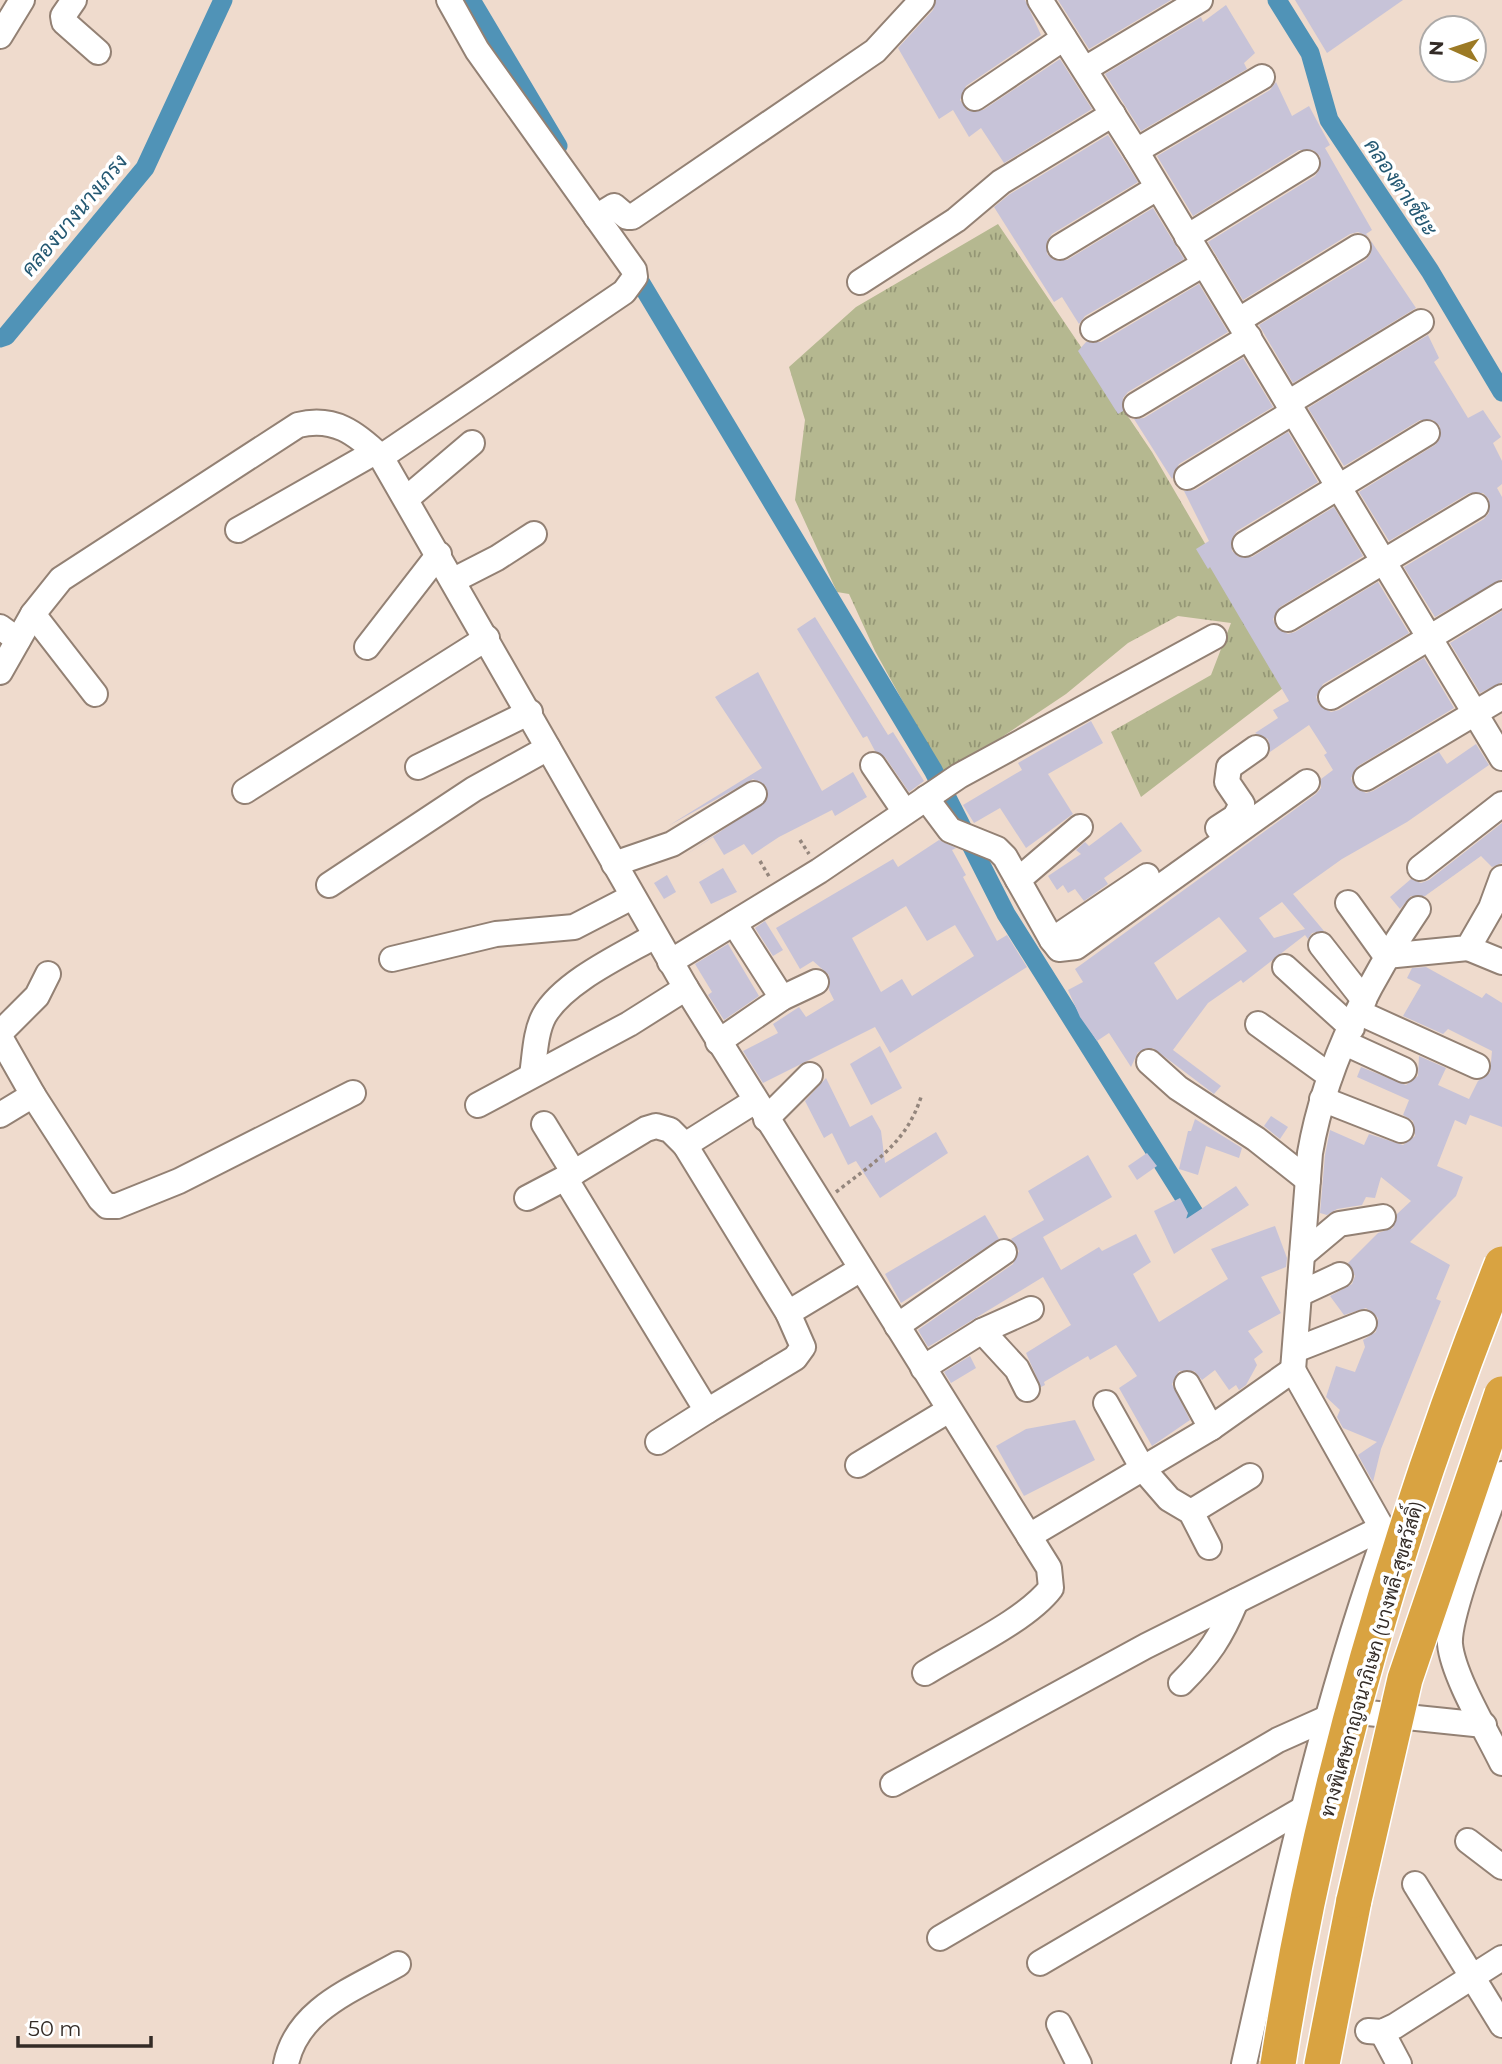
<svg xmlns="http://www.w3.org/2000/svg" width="1502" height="2064" font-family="Montserrat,Sarabun,sans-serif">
<defs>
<pattern id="grass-tufts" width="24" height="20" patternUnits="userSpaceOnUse" patternTransform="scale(1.75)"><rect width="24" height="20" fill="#b5b890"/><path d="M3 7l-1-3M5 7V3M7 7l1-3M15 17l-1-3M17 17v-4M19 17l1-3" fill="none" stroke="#949675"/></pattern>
</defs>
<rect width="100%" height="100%" fill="#efdbcd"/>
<!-- grass -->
<path fill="url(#grass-tufts)" d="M998,224L1152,452L1287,685L1141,797L1111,732L1211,675L1231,623L1178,616L1128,643L1066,694L944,776L875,651L849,594L837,592L795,500L805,420L789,367L856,307Z"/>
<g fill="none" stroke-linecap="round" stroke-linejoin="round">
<!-- canal -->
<g stroke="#5093b7" stroke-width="19">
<path d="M471,0L558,146"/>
<path d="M1277,0L1310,53L1329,120L1430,271L1502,392"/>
<path d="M630,265L933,770L1006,914L1194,1213"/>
<path d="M0,338L6,336L145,168L223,0"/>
</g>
</g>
<!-- building -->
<g fill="#c7c3d8" fill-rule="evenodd">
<path d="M936,0H1025L1041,35L966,86L960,100L968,111L983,110L1060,59L1092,109L1004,163L981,128L969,137L953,110L939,119L898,48L933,10Z"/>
<path d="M1058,0H1171L1089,49Z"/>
<path d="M1295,0H1403L1327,53Z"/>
<path d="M1226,5L1255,53L1244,63L1247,69L1141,131L1105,74L1201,17L1203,22Z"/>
<path d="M1276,82L1292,116L1309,106L1330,145L1325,148L1372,230L1366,234L1369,237L1358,232L1350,234L1243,300L1208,242L1315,176L1320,169V156L1313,150H1299L1193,216L1157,156L1270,90Z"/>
<path d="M1108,135L1138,182L1052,234L1047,241V254L1054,260H1067L1153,208L1184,259L1085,316L1079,324L1062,297L1054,302L994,207L1010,194Z"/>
<path d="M1371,241L1416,308L1293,383L1259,325L1366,260L1371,253Z"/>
<path d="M1199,284L1228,332L1128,392L1123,398V411L1118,414L1078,351L1086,342H1101Z"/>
<path d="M1428,335L1439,358L1434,362L1468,418L1483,410L1501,437L1493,443L1502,461V484L1497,488L1502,497V579L1435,617L1404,567L1484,519L1489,513V499L1483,493H1469L1389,541L1359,492L1435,445L1440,439V426L1433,420H1420L1344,466L1308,408Z"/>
<path d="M1243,358L1273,407L1179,464L1172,479L1134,419L1144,418Z"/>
<path d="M1288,432L1318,482L1237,531L1232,538V551L1239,557H1252L1334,507L1363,556L1280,607L1273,619L1276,627L1288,634L1295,632L1378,582L1409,633L1323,684L1316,697L1319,705L1331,712L1339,710L1424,658L1454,708L1358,766L1351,778L1354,786L1366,793L1373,791L1439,752L1447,764L1476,744L1489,765L1407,822L1342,859L1293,894L1324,931L1312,933L1308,939L1305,935L1243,983L1241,980L1208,1003L1173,1050L1221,1086L1214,1094L1153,1048L1138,1052L1131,1067L1109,1033L1097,1041L1080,1017L1068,990L1083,982L1075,969L1316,794L1321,788V779L1333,770L1324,755L1327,753L1309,725L1270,752L1268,739L1255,733L1278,718L1273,710L1289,701L1210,567L1208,569L1196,549L1209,541L1184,491L1195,490ZM1282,902L1305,929L1274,938L1259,918ZM1219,917L1247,951L1177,1000L1154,963Z"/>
<path d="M1502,611V682L1480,693L1450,643Z"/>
<path d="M815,617L888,735L893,732L924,781L909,792L885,757L875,751L867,736L863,738L797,629Z"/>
<path d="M758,672L822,791L853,772L867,797L835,816L832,810L779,837L752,855L744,844L724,855L713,837L684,856L767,800L766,786L753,779L668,826L762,768L715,697Z"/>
<path d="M1091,721L1103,743L1048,774L1073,814L1026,848L1000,808L974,823L963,805L1022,770L1018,763Z"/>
<path d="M1121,822L1142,851L1104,878L1108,884L1084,901L1075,889L1068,893L1063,885L1057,890L1048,876L1081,854L1076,850L1085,842L1089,846Z"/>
<path d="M1502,823V863L1492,867L1481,856L1425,896H1411L1400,909L1390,897L1411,879L1421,883L1429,880Z"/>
<path d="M939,840L956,848L952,850L966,875L963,877L997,941L1007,935L1027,967L890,1053L875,1027L763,1083L743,1051L778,1033L773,1024L799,1007L806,1017L834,1000L829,990V975L813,961L800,969L776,928L893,859L898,867ZM906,906L927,941L955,925L974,956L912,996L902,979L881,992L852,938Z"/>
<path d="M723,868L737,892L711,904L699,882Z"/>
<path d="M667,875L676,892L664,899L654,883Z"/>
<path d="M765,921L783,950L773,956L755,928Z"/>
<path d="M728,944L759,996L724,1020L708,995L712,992L695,964Z"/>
<path d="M1426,967L1482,998L1486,993L1502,1003V1127L1470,1115L1466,1125L1455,1120L1437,1166L1463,1177L1456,1196L1410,1242L1450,1265L1436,1299L1441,1301L1381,1449L1373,1482L1358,1455L1377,1442L1343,1428L1337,1417L1340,1410L1326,1397L1336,1366L1355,1372L1365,1347L1363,1340L1376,1332L1378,1318L1366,1308L1344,1315L1330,1296L1352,1284L1355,1276L1348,1263L1378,1233L1393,1228L1397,1214L1411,1201L1381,1177L1375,1198L1366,1197L1362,1205L1337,1209L1327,1215L1320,1213L1325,1155L1330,1130L1364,1145L1369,1134L1403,1145L1415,1136L1413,1121L1403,1115L1409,1100L1357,1077L1361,1067L1406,1085L1418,1076L1419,1056L1446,1068L1438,1085L1469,1099L1478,1081L1490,1073L1492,1051L1448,1029L1443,1034L1403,1016L1421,985L1407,978L1412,968Z"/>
<path d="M880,1046L902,1088L871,1105L850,1064Z"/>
<path d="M826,1078L850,1127L872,1115L881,1131L885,1163L936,1132L948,1153L880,1198L856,1161L848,1165L832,1133L824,1138L805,1101Z"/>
<path d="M1271,1116L1288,1127L1280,1139L1264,1126Z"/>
<path d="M1195,1119L1242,1148L1239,1158L1206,1146L1198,1175L1179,1169L1188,1131H1191Z"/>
<path d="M1147,1153L1157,1166L1137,1180L1128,1166Z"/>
<path d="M1088,1155L1112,1197L1043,1237L1061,1270L1099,1247L1102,1251L1136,1234L1151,1262L1133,1274L1159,1322L1228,1279L1211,1249L1275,1226L1287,1258L1286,1267L1261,1277L1281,1313L1248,1331L1263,1352L1254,1359L1257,1365L1246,1385L1239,1390L1236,1385L1229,1390L1215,1370L1202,1380L1194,1371H1179L1172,1384L1190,1420L1152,1446L1119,1388L1137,1376L1116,1345L1090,1360L1088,1356L1044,1382L1045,1385L1041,1387L1026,1353L1071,1325L1043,1277L928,1347L918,1330L1013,1264L1019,1251L1011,1239L1044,1220L1028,1191Z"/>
<path d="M1236,1186L1249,1205L1174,1254L1154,1211L1180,1198L1188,1213L1186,1219Z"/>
<path d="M985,1215L999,1239L901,1303L885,1274Z"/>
<path d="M970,1356L976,1368L951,1383L944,1372Z"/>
<path d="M1075,1420L1095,1460L1024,1496L996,1446L1026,1429Z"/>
</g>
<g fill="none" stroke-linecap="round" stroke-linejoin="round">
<defs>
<g id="minor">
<path d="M74,0L63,16L64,22L98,52"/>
<path d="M1040,0L1136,151L1502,758"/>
<path d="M0,36L22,0"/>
<path d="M1085,69L1200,0"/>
<path d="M975,98L1064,38"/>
<path d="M1136,151L1262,77"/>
<path d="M596,217L614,206L627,217H632L875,51L922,0"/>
<path d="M1187,237L1307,163"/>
<path d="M1060,247L1157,188"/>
<path d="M860,282L956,220L1001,182L1113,114"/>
<path d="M1239,320L1358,247"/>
<path d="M1093,329L1204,264"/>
<path d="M1288,403L1421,322"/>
<path d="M1136,405L1249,337"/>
<path d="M381,457L624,292L635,277L634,270L477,50L449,0"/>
<path d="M1187,477L1293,412"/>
<path d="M406,499L472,443"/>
<path d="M238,530L375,452"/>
<path d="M1245,544L1427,433"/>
<path d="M454,580L497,558L534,534"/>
<path d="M33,614L95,694"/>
<path d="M1288,619L1476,506"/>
<path d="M0,627L18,640"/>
<path d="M367,647L439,554"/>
<path d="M0,672L33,614L61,579L298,425C334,416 356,433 381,457L686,988L1049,1568L1051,1588C1027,1620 960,1651 925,1673"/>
<path d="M1331,697L1502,594"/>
<path d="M873,765L905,812"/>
<path d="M418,767L530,712"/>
<path d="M1366,778L1502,697"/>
<path d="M245,791L487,638"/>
<path d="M926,798L950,830L997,849L1005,857L1052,940L1059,949L1076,947L1307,782"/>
<path d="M1218,828L1235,817L1242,804L1227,782L1229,767L1256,748"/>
<path d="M614,864L672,844L754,794"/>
<path d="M1420,868L1502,804"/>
<path d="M1018,880L1080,827"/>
<path d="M329,885L474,789L548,748"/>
<path d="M1348,903L1386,956L1468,948L1491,908L1502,878"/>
<path d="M734,923L782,998"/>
<path d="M1052,940L1147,876"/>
<path d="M1321,945L1364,1000"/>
<path d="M1468,948L1502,962"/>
<path d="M392,959L496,934L574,927L632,897"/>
<path d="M670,962L819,871L959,776L1214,637"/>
<path d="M1285,967L1352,1028"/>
<path d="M1358,1012L1477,1066"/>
<path d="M1258,1024L1330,1076"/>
<path d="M0,1033L37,996L48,974"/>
<path d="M0,1037L33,1095L0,1115"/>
<path d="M718,1042L782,998L816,982"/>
<path d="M1345,1043L1404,1070"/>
<path d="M1149,1062L1178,1088L1256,1139L1308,1180"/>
<path d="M532,1075C535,1056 535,1033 544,1016C563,982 622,955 655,936"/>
<path d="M33,1095L100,1199L107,1206H117L179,1181L353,1093"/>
<path d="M1322,1099L1401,1130"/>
<path d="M478,1105L629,1024L686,988"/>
<path d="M766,1119L810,1075"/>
<path d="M544,1124L574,1173"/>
<path d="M656,1126L670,1130L685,1145L788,1313L803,1347L795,1358L707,1411L565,1178L646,1129Z"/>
<path d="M685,1145L755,1101"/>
<path d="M527,1198L565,1178"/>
<path d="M1302,1255L1339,1224L1383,1217"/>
<path d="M1299,1294L1340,1275"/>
<path d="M788,1313L861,1269"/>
<path d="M897,1326L1004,1252"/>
<path d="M982,1331L1017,1369L1027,1389"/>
<path d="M1295,1350L1364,1323"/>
<path d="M923,1368L982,1331L1031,1309"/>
<path d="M1293,1370L1310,1153C1325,1066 1368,982 1418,909"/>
<path d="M1187,1384L1211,1428"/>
<path d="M1106,1403L1143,1469L1169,1499L1191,1512L1209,1547"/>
<path d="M658,1442L707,1411"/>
<path d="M858,1465L949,1410"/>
<path d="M1502,1474C1490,1509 1448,1614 1450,1644C1453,1676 1487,1732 1502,1763"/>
<path d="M1191,1512L1250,1476"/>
<path d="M1029,1536L1211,1428L1293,1370L1382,1528L1380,1550C1321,1718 1283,1890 1244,2064"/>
<path d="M1181,1683C1209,1655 1221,1637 1236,1601"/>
<path d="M1339,1710L1484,1725"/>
<path d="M893,1784L1146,1646L1382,1528"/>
<path d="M1468,1841L1502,1867"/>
<path d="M1415,1884L1502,2025"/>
<path d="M940,1938L1278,1740L1325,1719"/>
<path d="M1040,1963L1301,1810"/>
<path d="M1059,2024L1079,2064"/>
<path d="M1368,2031L1382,2032L1395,2026L1502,1958"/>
<path d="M1382,2032L1399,2064"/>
<path d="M286,2064C297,2009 354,1989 398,1964"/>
</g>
<path id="highway" d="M1322,2064L1354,1900"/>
</defs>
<!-- minor casing -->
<use href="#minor" stroke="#938174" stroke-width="28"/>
<!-- highway casing -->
<use href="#highway" stroke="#fff" stroke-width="38"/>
<!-- path -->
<g stroke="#94867d" stroke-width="3.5" stroke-dasharray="3.5 3.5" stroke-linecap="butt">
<path d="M800,840L809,854"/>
<path d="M760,861L770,878"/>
<path d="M836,1192C873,1163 906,1144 921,1097"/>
</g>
<!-- minor -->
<use href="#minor" stroke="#fff" stroke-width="24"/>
<!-- highway -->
<use href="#highway" stroke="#d9a341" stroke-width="35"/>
<defs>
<g id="highway-bridge">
<path d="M1354,1900L1405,1679L1502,1394"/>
<path d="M1278,2064C1320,1791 1400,1521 1502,1264"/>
</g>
</defs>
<!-- highway-bridge casing -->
<use href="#highway-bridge" stroke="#fff" stroke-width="38" stroke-linecap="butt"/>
<!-- highway-bridge -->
<use href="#highway-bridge" stroke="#d9a341" stroke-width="35"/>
</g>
<g text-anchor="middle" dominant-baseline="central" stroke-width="7" stroke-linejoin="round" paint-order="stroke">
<!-- street labels -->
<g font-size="19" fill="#332b26" stroke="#fff">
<text transform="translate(1372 1659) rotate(-74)">ทางพิเศษกาญจนาภิเษก (บางพลี-สุขสวัสดิ์)</text>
</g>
<!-- water labels -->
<g font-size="21" font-style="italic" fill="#245872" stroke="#fff">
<text transform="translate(1401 187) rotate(56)">คลองตาเซียะ</text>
<text transform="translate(74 215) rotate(-50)">คลองบางนางเกรง</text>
</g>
</g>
<!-- north arrow -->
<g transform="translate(1453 49) rotate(273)"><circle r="33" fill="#ffffff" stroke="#adaaa8" stroke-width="2"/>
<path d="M0-5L12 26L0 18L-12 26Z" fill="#9c7a25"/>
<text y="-10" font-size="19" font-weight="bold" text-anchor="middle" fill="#332b26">N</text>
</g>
<!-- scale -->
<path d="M18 2036v10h133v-10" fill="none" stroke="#332b26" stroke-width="3.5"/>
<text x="28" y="2036" font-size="21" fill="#332b26" stroke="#ffffff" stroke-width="5" paint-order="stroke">50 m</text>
</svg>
